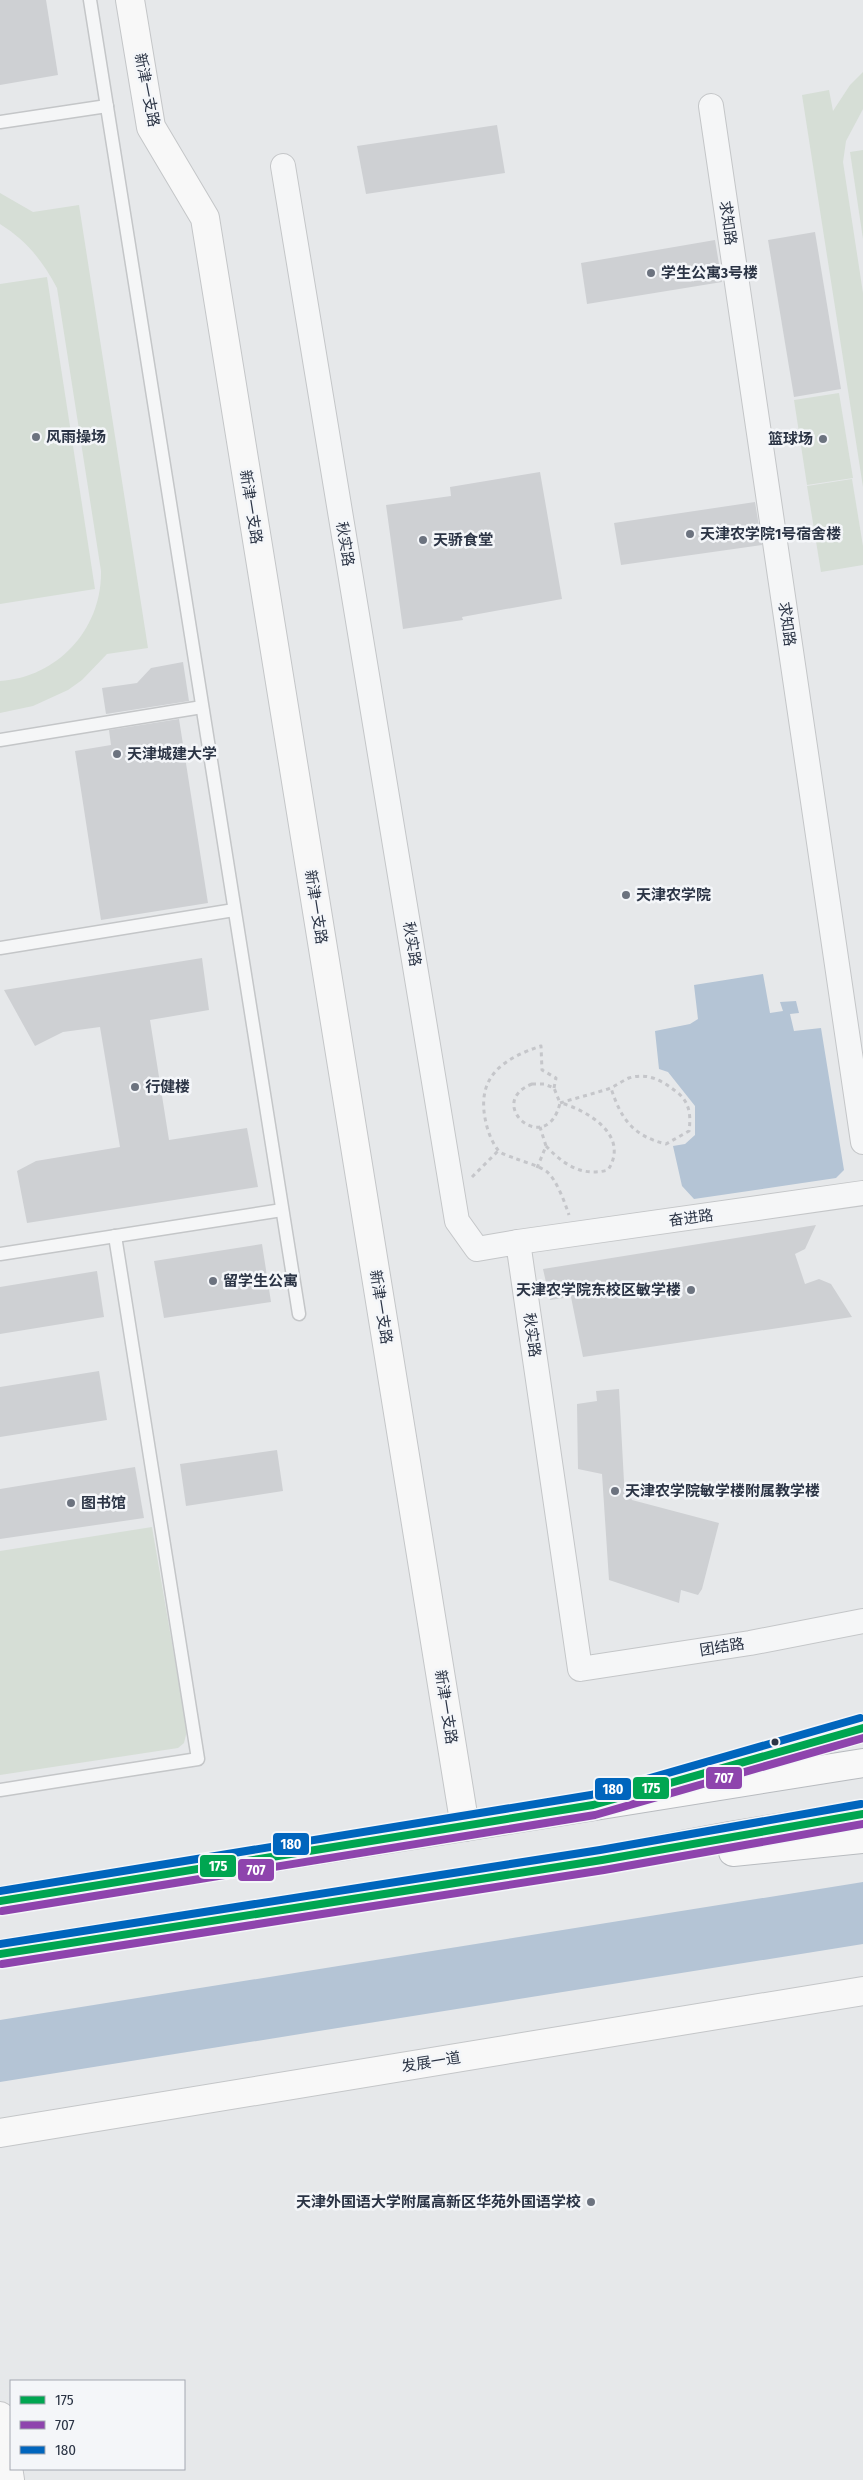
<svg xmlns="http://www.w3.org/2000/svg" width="863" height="2480" font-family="'Fira Sans Condensed','Noto Sans SC',sans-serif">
<rect width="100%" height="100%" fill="#e6e8ea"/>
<!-- green -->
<g fill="#d6ded6">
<path d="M863,72V109L846,141L843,162L863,293V487L802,95L829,90L833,111L850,85Z"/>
<path d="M863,150V239L850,152Z"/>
<path d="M0,193L33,212L79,205L148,648L107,654L82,680L68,690L33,706L0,713V681C58,677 102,629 101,571L57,288C42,260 27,241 0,224Z"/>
<path d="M47,277L95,589L0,604V284Z"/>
<path d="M839,393L853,478L807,485L794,400Z"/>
<path d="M852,479L863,546V565L821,572L807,486Z"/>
<path d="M152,1527L187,1731L184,1743L178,1748L0,1775V1551Z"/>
</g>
<!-- water -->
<g fill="#b4c4d5">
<path d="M763,974L770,1013L783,1011L780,1002L796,1001L799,1013L790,1014L794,1031L821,1028L844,1170L836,1178L694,1199L682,1186L673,1146L685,1144L695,1135V1106L668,1072L659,1069L655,1031L690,1024L698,1019L694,985Z"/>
<path d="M863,1882V1944L0,2082V2020Z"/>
</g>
<!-- building -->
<g fill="#ced0d3">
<path d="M0,0H46L58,75L0,85Z"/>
<path d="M497,125L505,173L366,194L357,146Z"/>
<path d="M815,232L841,389L794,397L768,240Z"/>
<path d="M715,240L722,282L587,304L581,263Z"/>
<path d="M540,472L562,599L462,617L463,620L403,629L386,505L451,496L450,487Z"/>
<path d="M755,502L762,545L621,565L614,523Z"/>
<path d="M183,662L189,701L106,714L102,688L137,683L151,668Z"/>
<path d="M179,719L208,903L101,920L75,751L111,745L109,730Z"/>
<path d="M202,958L209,1010L150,1020L169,1140L247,1128L258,1187L27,1223L17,1171L36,1161L120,1147L100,1027L63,1032L35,1046L4,990Z"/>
<path d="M816,1225L805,1249L795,1254L805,1284L819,1279L831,1284L852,1317L583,1357L571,1297L550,1300L543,1269Z"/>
<path d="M262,1244L271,1302L164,1318L154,1261Z"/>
<path d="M97,1271L104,1317L0,1334V1287Z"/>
<path d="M99,1371L107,1420L0,1437V1387Z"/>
<path d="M619,1389L624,1482L632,1500L719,1523L702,1589L698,1595L681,1590L679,1603L609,1580L602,1474L578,1469L577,1404L597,1401L596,1391Z"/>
<path d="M277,1450L283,1491L186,1506L180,1464Z"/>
<path d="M135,1467L144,1518L0,1539V1489Z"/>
</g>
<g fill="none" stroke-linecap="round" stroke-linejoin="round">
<defs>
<g id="lane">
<path d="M90,0L299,1314"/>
<path d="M0,122L107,106"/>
<path d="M0,740L202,707"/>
<path d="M0,948L234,910"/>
<path d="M0,1254L282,1210"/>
<path d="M0,1790L198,1759L115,1236"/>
</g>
<g id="street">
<path d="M711,106L863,1142"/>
<path d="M283,166L457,1221L477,1249L518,1242L580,1669L750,1643L863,1621"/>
<path d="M518,1242L863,1193"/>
</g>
<g id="secondary">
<path d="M130,0L151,127L205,218L465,1827"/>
<path d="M0,2133L863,1991"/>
<path d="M0,2416L10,2480"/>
</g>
<g id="highway">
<path d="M695,1776L863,1728"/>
<path d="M733,1852L863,1839"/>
<path d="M0,1901L863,1763"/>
<path d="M0,1954L602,1860L730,1836L863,1814"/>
</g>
</defs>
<!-- lane casing -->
<use href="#lane" stroke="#c4c6c8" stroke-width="15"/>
<!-- street casing -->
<use href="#street" stroke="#c4c6c8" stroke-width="26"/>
<!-- secondary casing -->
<use href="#secondary" stroke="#c4c6c8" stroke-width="30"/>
<!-- highway casing -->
<use href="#highway" stroke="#b8bbbf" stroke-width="30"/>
<!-- path -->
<g stroke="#c5c6ca" stroke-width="3" stroke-dasharray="4 4" stroke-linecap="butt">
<path d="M532,1084H544L554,1088L560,1103C547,1159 483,1103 532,1084Z"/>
<path d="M554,1088L556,1078L542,1070L541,1046C505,1058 477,1075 485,1118C487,1129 491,1141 498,1150C501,1154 509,1156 514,1158C524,1162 537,1165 546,1171C556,1178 565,1203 569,1215"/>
<path d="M560,1103C576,1098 592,1094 608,1089C616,1086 622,1081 629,1078C648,1072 663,1081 678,1093C690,1103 691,1116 689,1131L666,1144C633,1136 621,1119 611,1088"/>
<path d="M546,1146C564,1165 582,1177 608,1170C630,1136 589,1111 561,1103"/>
<path d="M537,1168L546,1146L540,1127"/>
<path d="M472,1177L498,1151"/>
</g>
<!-- lane -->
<use href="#lane" stroke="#f5f6f7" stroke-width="12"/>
<!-- street -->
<use href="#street" stroke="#f5f6f7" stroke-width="24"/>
<!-- secondary -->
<use href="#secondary" stroke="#f8f8f8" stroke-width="28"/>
<!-- highway -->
<use href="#highway" stroke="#f8f8f8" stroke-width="28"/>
<defs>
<g id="bus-1">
<path d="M0,1901L593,1805L863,1728"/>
<path d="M0,1954L602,1860L863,1814"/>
</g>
<g id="bus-2">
<path d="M2,1911L595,1815L863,1738"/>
<path d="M2,1964L604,1870L863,1824"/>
</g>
<g id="bus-3">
<path d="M0,1891L591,1795L860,1718"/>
<path d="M0,1944L600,1850L861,1804"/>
</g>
</defs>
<!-- bus-1 casing -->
<use href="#bus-1" stroke="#f4f6f9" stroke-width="11"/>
<!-- bus-2 casing -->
<use href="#bus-2" stroke="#f4f6f9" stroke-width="11"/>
<!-- bus-3 casing -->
<use href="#bus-3" stroke="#f4f6f9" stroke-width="11"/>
<!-- bus-1 -->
<use href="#bus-1" stroke="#00a651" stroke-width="8"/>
<!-- bus-2 -->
<use href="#bus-2" stroke="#8e44ad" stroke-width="8"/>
<!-- bus-3 -->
<use href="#bus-3" stroke="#0065bd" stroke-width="8"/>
</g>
<!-- markers -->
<g fill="#6c737f" stroke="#f4f6f9" stroke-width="2">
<circle cx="651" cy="273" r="5"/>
<circle cx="36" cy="437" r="5"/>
<circle cx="823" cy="439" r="5"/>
<circle cx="690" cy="534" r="5"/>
<circle cx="423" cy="540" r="5"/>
<circle cx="117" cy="754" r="5"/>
<circle cx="626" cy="895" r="5"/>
<circle cx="135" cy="1087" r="5"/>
<circle cx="213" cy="1281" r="5"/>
<circle cx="691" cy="1290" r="5"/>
<circle cx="615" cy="1491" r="5"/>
<circle cx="71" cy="1503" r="5"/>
<circle cx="591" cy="2202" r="5"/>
</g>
<circle fill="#2b3445" stroke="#f4f6f9" stroke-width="2" cx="775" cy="1742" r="4.5"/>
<g text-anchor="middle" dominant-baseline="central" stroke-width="5" stroke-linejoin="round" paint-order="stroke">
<!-- street labels -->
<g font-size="15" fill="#2b3445" stroke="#f4f6f9">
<text transform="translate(147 90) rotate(79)">新津一支路</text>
<text transform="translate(728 223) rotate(82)">求知路</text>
<text transform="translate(251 507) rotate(81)">新津一支路</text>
<text transform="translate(345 544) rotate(81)">秋实路</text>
<text transform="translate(787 624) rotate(82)">求知路</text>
<text transform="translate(316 907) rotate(81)">新津一支路</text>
<text transform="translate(412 944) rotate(81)">秋实路</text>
<text transform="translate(691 1218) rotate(-8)">奋进路</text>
<text transform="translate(381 1307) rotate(81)">新津一支路</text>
<text transform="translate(532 1335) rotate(82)">秋实路</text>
<text transform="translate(722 1647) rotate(-9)">团结路</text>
<text transform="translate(446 1707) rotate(81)">新津一支路</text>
<text transform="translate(431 2062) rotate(-9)">发展一道</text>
</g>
<!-- poi labels -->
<g font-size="15" font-weight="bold" fill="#2b3445" stroke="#f4f6f9" text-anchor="start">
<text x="661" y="273">学生公寓3号楼</text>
<text x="46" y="437">风雨操场</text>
<text x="813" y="439" text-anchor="end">篮球场</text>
<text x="700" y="534">天津农学院1号宿舍楼</text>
<text x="433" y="540">天骄食堂</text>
<text x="127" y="754">天津城建大学</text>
<text x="636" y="895">天津农学院</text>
<text x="145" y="1087">行健楼</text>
<text x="223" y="1281">留学生公寓</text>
<text x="681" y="1290" text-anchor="end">天津农学院东校区敏学楼</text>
<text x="625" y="1491">天津农学院敏学楼附属教学楼</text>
<text x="81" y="1503">图书馆</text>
<text x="581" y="2202" text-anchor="end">天津外国语大学附属高新区华苑外国语学校</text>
</g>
</g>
<g stroke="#f4f6f9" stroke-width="2">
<rect x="705" y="1766" width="38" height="24" rx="5" fill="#8e44ad"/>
<rect x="632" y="1776" width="38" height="24" rx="5" fill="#00a651"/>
<rect x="594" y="1777" width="38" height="24" rx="5" fill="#0065bd"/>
<rect x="272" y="1832" width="38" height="24" rx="5" fill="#0065bd"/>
<rect x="199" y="1854" width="38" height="24" rx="5" fill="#00a651"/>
<rect x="237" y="1858" width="38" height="24" rx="5" fill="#8e44ad"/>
</g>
<g font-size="14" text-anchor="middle" font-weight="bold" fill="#fff">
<text x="724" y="1783">707</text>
<text x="651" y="1793">175</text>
<text x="613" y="1794">180</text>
<text x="291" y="1849">180</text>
<text x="218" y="1871">175</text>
<text x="256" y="1875">707</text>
</g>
<!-- legend -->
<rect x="10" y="2380" width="175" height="90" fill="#f4f6f9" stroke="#a4a8b1"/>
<rect x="20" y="2396" width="25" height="8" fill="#00a651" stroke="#a4a8b1"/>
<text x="55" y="2405" font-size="15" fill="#2b3445">175</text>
<rect x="20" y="2421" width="25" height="8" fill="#8e44ad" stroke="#a4a8b1"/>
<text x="55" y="2430" font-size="15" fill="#2b3445">707</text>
<rect x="20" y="2446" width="25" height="8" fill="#0065bd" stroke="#a4a8b1"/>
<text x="55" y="2455" font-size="15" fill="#2b3445">180</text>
</svg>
